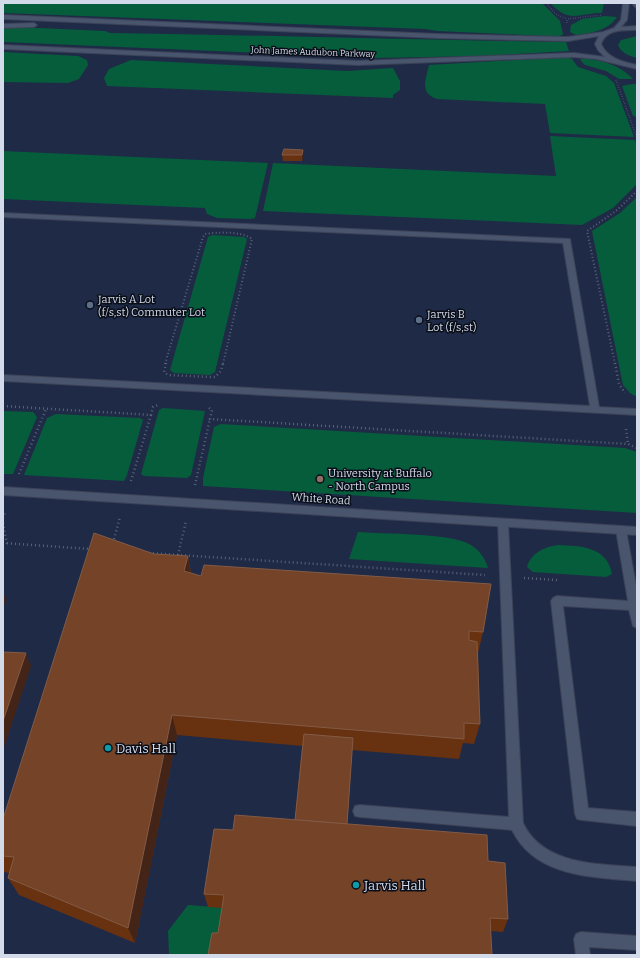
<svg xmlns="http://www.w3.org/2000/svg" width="640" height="958" font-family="Bitter,serif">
<rect width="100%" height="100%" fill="#1c253b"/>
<!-- built -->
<rect fill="#1f2a47" x="3" y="3" width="634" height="952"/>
<!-- green -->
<g fill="#065d3c">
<path d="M3,3H542L560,21L563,34L560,36H547L437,31L425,29L3,13Z"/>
<path d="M550,3H604L602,13C577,13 570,24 550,3Z"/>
<path d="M605,16L617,17C609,30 589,34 576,35L570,32L571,25L582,19Z"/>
<path d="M3,28H39L105,31L110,33C262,35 414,40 566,42L569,51L481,56L376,58L3,42Z"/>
<path d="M637,36V58C629,56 621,53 618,45L621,40Z"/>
<path d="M3,52L78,56L87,60L88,65L79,79L68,83L3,82Z"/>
<path d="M567,57L572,59L578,67L606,76L614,83L634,137L550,133L545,104L437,99C419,93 426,79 429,65Z"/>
<path d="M582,59C599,58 622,66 633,79H619L606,71L585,65L580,60Z"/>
<path d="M131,60L347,71L393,68L400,81V90L393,95V98L107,86L104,78L109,69Z"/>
<path d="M632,84H637V117L633,116L622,86Z"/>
<path d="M550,136L635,140L637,146V184L613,208L582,225L263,211L273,163L556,176Z"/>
<path d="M3,151L268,163L255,218L250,219L217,218L207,214L205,208L3,199Z"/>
<path d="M637,197V397L630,393L623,385L592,231L620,213Z"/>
<path d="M212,235L244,237L247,239L215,372L210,375L174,373L170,370L208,237Z"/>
<path d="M163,408L205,411L191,475L187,478L144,476L141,474L159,410Z"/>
<path d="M3,411L33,412L37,417L13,474H3Z"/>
<path d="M56,414L140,418L143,420L127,475L124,481L24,475L47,418Z"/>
<path d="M221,424L625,448L637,452V513L203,486V478L214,427Z"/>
<path d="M358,532C384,534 450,533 469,544C479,549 485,558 488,568L349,559Z"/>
<path d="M558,545C580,546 607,546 612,574L606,577L533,572L527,567C531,553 544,547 558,545Z"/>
<path d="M188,905L227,908L214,955H169L168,931Z"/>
</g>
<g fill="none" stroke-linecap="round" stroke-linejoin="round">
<defs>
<g id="lane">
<path d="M3,213L570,239L599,407L637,409V415L3,381V375L590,406L563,243L3,217Z"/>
<path d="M503,519L507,520L508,523L523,823C543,865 597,864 637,867V881C592,877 535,877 512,830L360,817L355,816L353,811L355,806L360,805L509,817L498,523L499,520Z"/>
<path d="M621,526L625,527L626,530L637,591V628L633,626L629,610L563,606L588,808L637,812V826L582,820L577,819L575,814L551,601L553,598L557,596L628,601L616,530L617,527Z"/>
<path d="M581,932L637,936V950L589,947L590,955H576L574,939L576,934Z"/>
</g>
<g id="secondary">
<path d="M623,3H629L627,20L621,27L637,26V30C623,30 606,29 601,44C607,58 623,62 637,65V69L596,59L574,57L358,65L3,49V45L358,61L574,53L605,57L598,50L595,44L599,36L568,41L437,38L3,19V15L437,34L568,37L603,32L614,28L621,20Z"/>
<path d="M632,3H637V8L635,7Z"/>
<path d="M3,24L34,23L37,25L34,27L3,28Z"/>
<path d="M3,487L637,527V535L3,495Z"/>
</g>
</defs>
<!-- lane casing -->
<use href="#lane" stroke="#3b4256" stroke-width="2"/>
<!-- secondary casing -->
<use href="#secondary" stroke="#3b4256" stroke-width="2"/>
<!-- path-far2 -->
<g stroke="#5b6377" stroke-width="1.5" stroke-dasharray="0.5 2" stroke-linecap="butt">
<path d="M546,3L557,15L567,19"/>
<path d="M567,23V19L602,15"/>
<path d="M616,80L637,138"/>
</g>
<!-- path-far1 -->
<g stroke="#5b6377" stroke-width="2" stroke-dasharray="1 2.5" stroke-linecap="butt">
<path d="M165,364L203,237L205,234C218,232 242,231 252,239L223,364"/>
<path d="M615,364L587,231L616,211L637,191"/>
</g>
<!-- path -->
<g stroke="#5b6377" stroke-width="2.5" stroke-dasharray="1 3" stroke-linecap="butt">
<path d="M166,363L164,372L168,375L211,377H215L221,371L223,363"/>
<path d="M615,363L619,384L625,393"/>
<path d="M3,406L151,415L153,407L158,405"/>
<path d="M209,408L212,410L210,419L628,444L637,448"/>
<path d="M626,429L628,444"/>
<path d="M19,474L46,409"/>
<path d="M131,481L151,415"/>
<path d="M195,485L210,419"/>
<path d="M3,518L6,511"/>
<path d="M3,523L7,544"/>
<path d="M3,543L90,549"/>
<path d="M113,543L120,517"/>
<path d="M149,553L485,575"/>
<path d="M178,555L186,521"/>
<path d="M524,578L557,580"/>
</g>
<!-- lane -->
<use href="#lane" fill="#49546d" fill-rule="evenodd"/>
<!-- secondary -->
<use href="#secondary" fill="#49546d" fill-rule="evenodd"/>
</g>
<!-- wall -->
<g fill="#683110">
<path d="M303,150V156L302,161H283L282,155Z"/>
<path d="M154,554L188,556L191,573L201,576L483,632L478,653L480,724L474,744L463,743L459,759L352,750L347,824L488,861L508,919L503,932L490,931L218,933L222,908L208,907L204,894L233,830L295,820L302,746L177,735L135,943L19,895L8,878L9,873L3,872V819Z"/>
</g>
<!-- shaded-wall -->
<g fill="#452418">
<path d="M303,150V156L302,161V155Z"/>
<path d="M188,556L191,579L184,571Z"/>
<path d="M3,592L6,599L3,608Z"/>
<path d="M26,653L31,666L3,750V721Z"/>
<path d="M172,715L177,735L135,943L128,928Z"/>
</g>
<!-- building -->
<g fill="#744328" stroke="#825b46">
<path d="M284,149L303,150L302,155H282Z"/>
<path d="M94,533L154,554L188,556L184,571L201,576L204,565L491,584L483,632L469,631V640L477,642L480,724L464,723V739L172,715L128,928L8,878L14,857L3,856V819Z"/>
<path d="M3,652L26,653L3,721Z"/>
<path d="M304,734L353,738L347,824L295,820Z"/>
<path d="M235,815L487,835L488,861L505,863L508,919L490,918L492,955H208L212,933H218L224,895L204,894L214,829L233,830Z"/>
</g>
<!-- markers -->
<g fill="#5c6f8a" stroke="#0a0e18" stroke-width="1.5">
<circle cx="90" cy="305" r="4"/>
<circle cx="419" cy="320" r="4"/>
</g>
<circle fill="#8d6e63" stroke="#0a0e18" stroke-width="1.5" cx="320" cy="479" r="4"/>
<g fill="#0f9aa8" stroke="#0a0e18" stroke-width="1.5">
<circle cx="108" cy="748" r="4"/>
<circle cx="356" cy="885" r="4"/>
</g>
<g text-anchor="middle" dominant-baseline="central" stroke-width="3" stroke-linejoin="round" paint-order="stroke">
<!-- far-street labels -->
<g font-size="9" fill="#d3dae9" stroke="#0a0e18">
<text transform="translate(313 52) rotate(2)">John James Audubon Parkway</text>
</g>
<!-- poi labels -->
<g font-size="11" fill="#d3dae9" stroke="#0a0e18" text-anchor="start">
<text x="98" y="299">Jarvis A Lot<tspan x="98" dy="13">(f/s,st) Commuter Lot</tspan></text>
<text x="427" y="314">Jarvis B<tspan x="427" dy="13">Lot (f/s,st)</tspan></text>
<text x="328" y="473">University at Buffalo<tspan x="328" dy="13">- North Campus</tspan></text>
</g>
<!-- street labels -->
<g font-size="11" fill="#d3dae9" stroke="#0a0e18">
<text transform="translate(321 499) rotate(4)">White Road</text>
</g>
<!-- near-poi labels -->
<g font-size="13" fill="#d3dae9" stroke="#0a0e18" text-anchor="start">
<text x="116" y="748">Davis Hall</text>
<text x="364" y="885">Jarvis Hall</text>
</g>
</g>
<!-- border -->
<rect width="640" height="958" fill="none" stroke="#d3dae9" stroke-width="8"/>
</svg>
